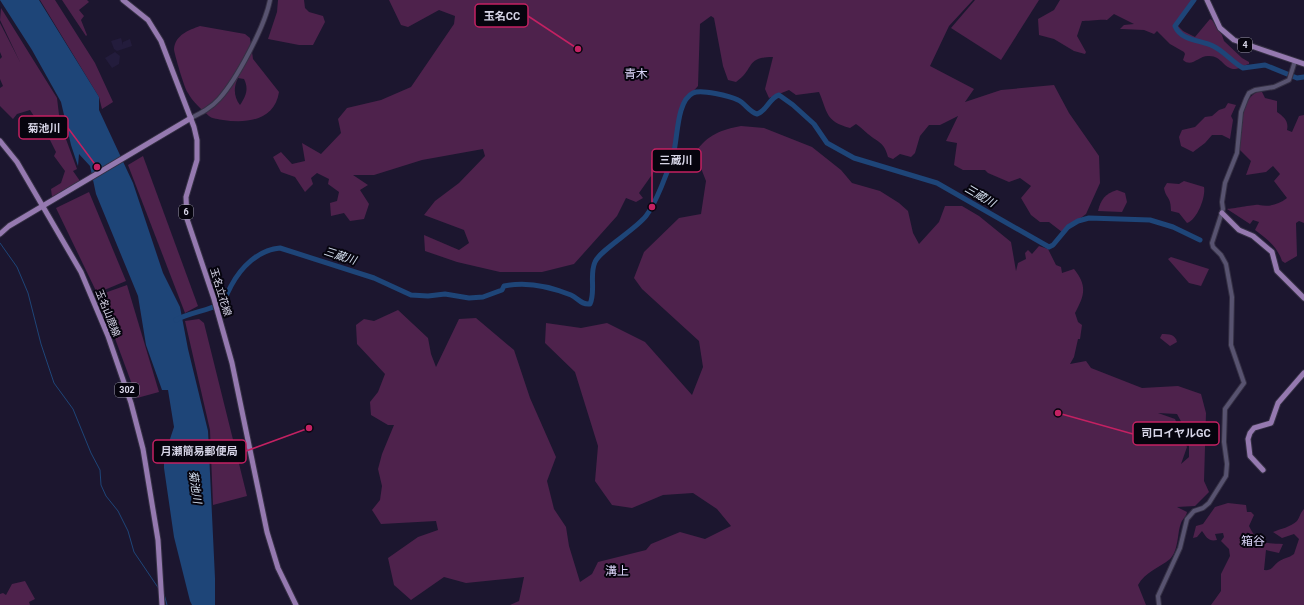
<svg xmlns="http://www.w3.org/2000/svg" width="1304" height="605" font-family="Roboto,'Noto Sans JP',sans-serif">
<rect width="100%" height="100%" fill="#1c162f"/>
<!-- built -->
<g fill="#231c3c">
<path d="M121,38L123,45V42L130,39L132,46L117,51L114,49L111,41Z"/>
<path d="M115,52L120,56L119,64L112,68L105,58Z"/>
</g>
<!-- green -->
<g fill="#4e224c" fill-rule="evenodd">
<path d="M40,0H55L95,63L113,102L102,109L99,97Z"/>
<path d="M62,0H87L89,2L79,10L84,16L81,20L87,35L86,36Z"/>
<path d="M278,0H304L305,8L309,12L323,16L325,22L313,45H299L268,39L277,12Z"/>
<path d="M389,0H973L949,26L930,66L974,89L965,102L1001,90L1054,85L1069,113L1099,156L1100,183L1086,214L1062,232L1049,222H1040L1031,215L1021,198L1031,186L1020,178L1009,182L988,173L985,170H963L954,165L957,143L946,141L958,116L940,125H929L920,136L915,153L911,157L900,154L893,159L888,157C884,142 879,143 868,134C864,131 861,127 856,124L850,128C825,121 828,113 819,92L796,95L789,90L769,98L765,89L773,57C745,57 755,69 736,82L728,80L723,66L714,18L711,16L700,24L698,86L689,96L680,115L674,143L666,166L656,169L639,193L643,198L636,202L626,198L617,216L574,264L542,272H500L457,262L425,251L424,235L459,250L469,243L464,230L424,215L435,201L459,183L485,156L483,149L422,160L374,175H353L368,185L360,190L369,204L364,219L350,221L344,213L331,216L330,203L337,201L339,192L328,184L329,179L317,173L311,178L313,184L305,192L295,177L281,172L273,157L281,152L292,164L305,161L302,143L321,154L341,133L338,119L347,108L381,100L411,87L454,24L455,16L439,10L408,27L401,25Z"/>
<path d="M975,0H1039L1001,60L951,28Z"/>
<path d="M1060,0H1196L1175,23L1183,31L1195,37L1210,19L1212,20L1222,35L1224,41L1242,58L1249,62V64C1244,65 1240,69 1235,69C1223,69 1222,55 1208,56C1198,56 1192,68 1183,60L1185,54L1184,52L1170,44L1157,31L1154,34L1144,30L1122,29H1120L1124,25L1134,24L1114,14L1107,20C1103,19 1086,21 1082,21L1077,36L1086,52L1085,54L1074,51L1054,39L1039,35L1038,19L1054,10Z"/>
<path d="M1,8L57,98L60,123L77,169L73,171L80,181L52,197L51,189L61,183L65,171L54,156L56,152L48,136L54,131L53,122L45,133L30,110L17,114L13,119L0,106V88L3,86L0,79V59L2,57L0,52V23L20,62L0,20Z"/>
<path d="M200,26L245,34L250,38L253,59L279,92C275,120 247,124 223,120C219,119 212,119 209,116C202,110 192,101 188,93C185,90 174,53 174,49C175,35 189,30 200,26ZM238,78L244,79C249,89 246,96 240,105C234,97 233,88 238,78Z"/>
<path d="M1261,90L1265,98L1277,101V112C1284,117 1289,121 1287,130L1292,132L1299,116L1304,115V223L1299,221L1296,223L1297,256L1285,263L1282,261C1277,246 1267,239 1255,230L1259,222L1253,220L1250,224L1227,209C1233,209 1256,204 1259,205C1269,207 1278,205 1287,198L1274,181L1280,174L1273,166L1266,172L1246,175L1251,161L1239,149C1241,128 1238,99 1261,90Z"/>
<path d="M1228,103L1236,105L1231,116L1233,120L1230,139L1222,135H1212L1205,143L1193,152L1181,146L1179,137L1182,130L1195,127L1205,117L1212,116L1219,110L1225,108Z"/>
<path d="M741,126L764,128L812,147L841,170L852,183L880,191L899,203L908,211L913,233L919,244L939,222L945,206H962L979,216L1011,242L1016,271L1018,263L1026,259L1025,253L1028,250L1032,254L1039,246L1048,249L1056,265L1061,267L1062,273L1074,269C1088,286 1084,296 1075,313L1078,322L1082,325L1080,339H1078L1074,357L1070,364L1086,361L1091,368L1142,388L1178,386L1201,394L1206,413L1204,481L1209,492L1195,506L1177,507L1187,512C1186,517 1183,518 1181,523C1177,533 1179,550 1170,559C1159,568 1145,572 1138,585L1146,605H510L519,601L524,577L466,583L444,577L411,600L394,585L388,558L418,537L438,530L436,521L381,524L372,510L380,500L382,486L378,469L382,454L394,425H388L371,415L370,402L378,392L385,374L357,344L356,325L364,319L374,321L398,310L428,338L431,354L436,367L459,319L476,318L514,350L530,398L556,457L547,481L554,509L566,527L569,546L580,582L592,574L598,562L646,550L651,544L680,532L705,539L731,526L717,509L693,493L663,495L632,508L612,505L595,481L598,446L575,372L545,343L546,323L581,328L607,323L645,342L692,395L703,367L699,341L642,289L634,278L644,252L679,218L701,214L706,181L695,153C708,134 721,130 741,126ZM1158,413L1177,414L1189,436V457L1181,464L1187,447L1175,419Z"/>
<path d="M143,156L198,306L185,313L128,165Z"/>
<path d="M1184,181L1204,187C1206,197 1197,220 1187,223L1179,213L1171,211C1171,196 1166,199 1164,188L1167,183L1179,184Z"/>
<path d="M1117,190L1125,193L1127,202L1122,212L1098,211C1101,199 1105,194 1117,190Z"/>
<path d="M89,192L126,281L97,293L56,208Z"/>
<path d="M1171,257L1209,269L1201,286L1189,283L1168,259Z"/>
<path d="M127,285L159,392L137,398L99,295Z"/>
<path d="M199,319L204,323L247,496L213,505L210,430L185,321Z"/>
<path d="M1162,334C1169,334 1175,334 1177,342L1170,346L1160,338Z"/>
<path d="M1228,503L1246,505L1247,512H1251L1254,515L1249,526C1258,544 1264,543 1283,544L1279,553L1266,550L1264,570C1272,571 1273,566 1278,562C1283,558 1289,558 1294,554L1299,539L1294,534L1282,538L1273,532C1280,529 1291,527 1297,521C1300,517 1300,513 1304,509V605H1211L1221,591V574L1230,556L1229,549L1221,541L1224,537L1223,533L1215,534L1217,540C1209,542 1206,537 1202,531L1197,537L1193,538L1196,526L1203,524L1215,507Z"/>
<path d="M25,581L35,599L29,602L30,605H0V594L3,593L6,595L12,584Z"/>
</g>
<!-- water -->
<path fill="#1e4578" d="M0,0H39L99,97V110L133,183L163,273L180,307L188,349L208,431L215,578V605H192L190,601L174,537L164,468V457L174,427L168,390H162L146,345L138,296L96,194L90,166L79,154L78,166L71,145L61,102L32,50Z"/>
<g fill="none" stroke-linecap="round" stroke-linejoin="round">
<!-- stream -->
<g stroke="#1e4578" stroke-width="1">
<path d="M0,243L17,267L28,293L41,344L54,383L73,409L91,453L100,470L101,485L106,496L118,511L128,531L134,552L159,589"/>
<path d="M164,594L167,605"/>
</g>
<!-- river -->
<g stroke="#1e4578" stroke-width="5">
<path d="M1194,0L1175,26C1181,41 1201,40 1213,46C1224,51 1232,62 1243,68L1265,65L1297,78L1304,77"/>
<path d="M176,320C188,313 211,310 219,304C225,300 228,292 231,286C241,267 258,250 280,248L374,278L411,295L428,296L445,294L469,298L483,297L502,290L504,286C527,281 549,286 571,295C578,298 581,305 590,304C596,291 589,275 595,262C600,250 635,230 646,216C656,203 668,171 673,155C678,140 676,101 693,93C701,89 730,96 738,100C745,103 749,112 757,114C767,111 769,98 779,95L793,105L814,124L827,143L854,158L937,183L1049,247L1053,245L1068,227L1078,221L1089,218L1150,220L1173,227L1200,240"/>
</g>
<defs>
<g id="minor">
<path d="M191,118C201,113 211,108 219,99C237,79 265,26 270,0"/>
<path d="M1159,605L1158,596L1180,548L1187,519L1194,511L1203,508L1209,503L1226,476L1227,464L1224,442L1225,409L1244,383L1231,345L1232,297L1226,264L1221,255L1213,247L1212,243L1223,209L1222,202L1225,183L1237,153L1241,112L1246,99L1249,93L1255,90L1274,87L1289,80L1295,61"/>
</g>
<g id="major">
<path d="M123,0L148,20L161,41L194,127L197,140V160L186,197L187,219L214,299L232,363L267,532L278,568L296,605"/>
<path d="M1207,0L1220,28L1234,40L1304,64"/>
<path d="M0,141L17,162L81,272L108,336L131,403L143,449L158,540L162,605"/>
<path d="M1222,213L1239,230L1253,236L1272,252L1277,271L1304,298"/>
<path d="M0,234L9,226L191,118"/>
<path d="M1263,470L1250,456L1248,439L1250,433L1254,428L1271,423L1278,403L1304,373"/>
</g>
</defs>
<!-- minor casing -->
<use href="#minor" stroke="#353044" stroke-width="6"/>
<!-- major casing -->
<use href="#major" stroke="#353044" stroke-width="7"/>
<!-- minor -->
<use href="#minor" stroke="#585370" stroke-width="4"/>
<!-- major -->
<use href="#major" stroke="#9579b0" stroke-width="5"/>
</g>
<g text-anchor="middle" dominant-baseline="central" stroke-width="4" stroke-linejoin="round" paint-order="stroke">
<!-- shield labels -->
<g fill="#06040e" stroke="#9896a5" stroke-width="1">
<rect x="1238" y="38" width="14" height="14" rx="3"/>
<rect x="179" y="205" width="14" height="14" rx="3"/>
<rect x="115" y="383" width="24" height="14" rx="3"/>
</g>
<g font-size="9" font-weight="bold" fill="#d6d4e6">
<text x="1245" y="45">4</text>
<text x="186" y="212">6</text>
<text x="127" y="390">302</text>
</g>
<!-- street labels -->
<g font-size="10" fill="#d6d4e6" stroke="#06040e">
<text transform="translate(221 292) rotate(73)">玉名立花線</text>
<text transform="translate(108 313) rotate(68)">玉名山鹿線</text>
</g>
<!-- water labels -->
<g font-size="11" font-style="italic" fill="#d5e0f0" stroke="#06040e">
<text transform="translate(980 196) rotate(30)">三蔵川</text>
<text transform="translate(340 256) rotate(18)">三蔵川</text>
<text transform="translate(195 487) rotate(82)">菊池川</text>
</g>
<!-- quarter labels -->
<g font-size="12" fill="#d9d3f7" stroke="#06040e">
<text x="636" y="74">青木</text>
<text x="1253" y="541">箱谷</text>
<text x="617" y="571">溝上</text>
</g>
</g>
<!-- callouts -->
<path fill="none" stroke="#c32162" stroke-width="1.5" d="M578 49L528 16M97 167L68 128M652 207L652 160M1058 413L1133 434M309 428L246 451"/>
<g fill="#c32162" stroke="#06040e" stroke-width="1.5">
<circle cx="578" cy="49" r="4"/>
<circle cx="97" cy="167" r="4"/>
<circle cx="652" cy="207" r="4"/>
<circle cx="1058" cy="413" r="4"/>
<circle cx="309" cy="428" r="4"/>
</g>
<g fill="#06040e" stroke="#c32162" stroke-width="1.5">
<rect x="475" y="4" width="53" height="23" rx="4"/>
<rect x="19" y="116" width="49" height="23" rx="4"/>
<rect x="652" y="149" width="49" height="23" rx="4"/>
<rect x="1133" y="422" width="86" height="23" rx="4"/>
<rect x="153" y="440" width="93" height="23" rx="4"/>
</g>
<g font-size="11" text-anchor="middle" font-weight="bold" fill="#d6d4e6">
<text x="502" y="20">玉名CC</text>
<text x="44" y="132">菊池川</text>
<text x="676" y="164">三蔵川</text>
<text x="1176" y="437">司ロイヤルGC</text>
<text x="199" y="455">月瀬簡易郵便局</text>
</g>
</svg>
